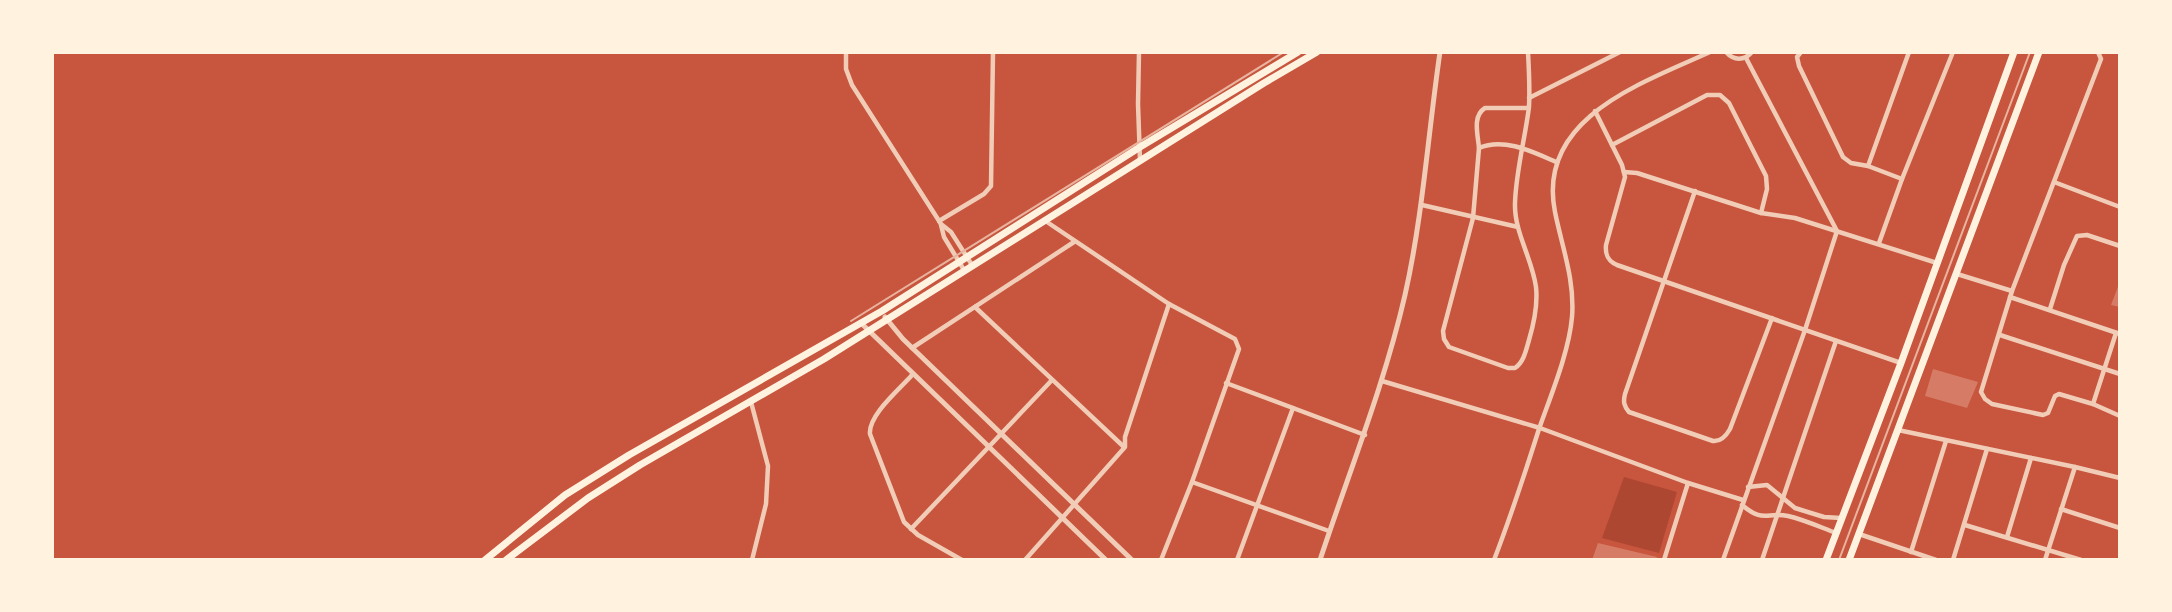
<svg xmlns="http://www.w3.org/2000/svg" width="2172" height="612" font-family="'Titillium Web',sans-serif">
<rect width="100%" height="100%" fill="#c8553d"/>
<!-- green -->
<path fill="#ae4732" d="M1624,477L1677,492L1659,553L1602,538Z"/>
<!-- building -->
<g fill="#d67c66">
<path d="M2119,284H2120V307L2111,305Z"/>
<path d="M1933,369L1978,382L1967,408L1925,396Z"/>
<path d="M1598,543L1657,557L1656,560H1592Z"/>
</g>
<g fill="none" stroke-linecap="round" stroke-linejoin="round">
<!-- minor -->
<g stroke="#f1ccb7" stroke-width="4.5">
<path d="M846,52V69L852,85L941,224L951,232L972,265"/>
<path d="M1139,52L1138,104L1140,160"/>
<path d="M1528,52C1529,70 1530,89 1529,107C1525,139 1516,171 1515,203C1514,232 1532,258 1536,287C1538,305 1534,323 1529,340C1526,350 1524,362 1515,368H1508L1449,347L1444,339L1443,331L1473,218L1479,148C1504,137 1533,152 1556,162"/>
<path d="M1726,52C1734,61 1744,61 1752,52"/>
<path d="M1801,52L1797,57L1799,66L1843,157L1851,163L1868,166L1902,179"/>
<path d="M2098,52L2101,59L2012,291L1981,392L1985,399L1992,404L2043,415L2048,413L2055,396L2059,394L2093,404L2120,416"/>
<path d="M1529,98L1620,52"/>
<path d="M1595,111L1622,165L1625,177L1606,245C1605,255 1608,261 1617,265L1901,363"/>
<path d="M1612,145L1707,95H1720L1729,103L1766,176L1767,189L1761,213"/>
<path d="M1479,148C1478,135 1472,116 1485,108H1528"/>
<path d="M1868,166L1909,52"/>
<path d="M1624,172L1637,173L1761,213L1795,218L1937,263"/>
<path d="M2054,182L2120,207"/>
<path d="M1695,191L1625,394C1623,402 1624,406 1629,412L1713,441C1721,442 1726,436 1730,429L1772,318"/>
<path d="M1422,205L1518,227"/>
<path d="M1044,220L1169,304L1235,339L1239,349L1192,482L1161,560"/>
<path d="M939,221L984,194L991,186L993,52"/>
<path d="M941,225L944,237L964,270"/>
<path d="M1879,243L1902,179L1953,52"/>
<path d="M1957,274L2012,291"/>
<path d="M2010,297L2120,334"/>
<path d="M975,307L1124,447"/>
<path d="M2050,309L2064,265L2077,236L2087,235L2120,246"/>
<path d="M2000,335L2120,374"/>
<path d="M912,348L1074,242"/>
<path d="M912,375C900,389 868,415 870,434L904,522L918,535L962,560"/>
<path d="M1382,381L1540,428L1688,483L1743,500"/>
<path d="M1226,383L1365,435"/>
<path d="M751,402L768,466L766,504L752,560"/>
<path d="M2093,404L2116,333"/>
<path d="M1898,430L2075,467L2120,478"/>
<path d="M1192,482L1329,531"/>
<path d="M1748,487L1767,485L1795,508L1824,517L1841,518"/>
<path d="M1742,505C1763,523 1766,512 1788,516C1805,520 1820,527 1836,533"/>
<path d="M2061,509L2120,528"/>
<path d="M1965,525L2081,560"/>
<path d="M911,529L1052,380"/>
<path d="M1859,534L1936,560"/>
<path d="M2007,537L2031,458"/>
<path d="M1911,552L1946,441"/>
<path d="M1025,560L1125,447V437L1169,304"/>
<path d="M1237,560L1293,408"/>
<path d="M1494,560C1511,516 1525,473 1539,429C1551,395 1569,352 1572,317C1575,280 1562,247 1555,212C1536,118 1642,83 1710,52"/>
<path d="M1664,560L1688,483"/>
<path d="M1723,560L1805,330L1837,231L1746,58"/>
<path d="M1762,560L1836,341"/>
<path d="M1953,560L1987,449"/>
<path d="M2045,560L2075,467"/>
</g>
<!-- tertiary -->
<g stroke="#f1ccb7" stroke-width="5">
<path d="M885,317L903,339L1132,560"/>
<path d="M862,324L1106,560"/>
<path d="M1320,560C1349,472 1384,386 1405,295C1423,215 1428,134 1440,52"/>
</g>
<!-- primary -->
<g stroke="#fff3e0" stroke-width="7">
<path d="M485,560L565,495L629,455L882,311L1140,147L1298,52"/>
<path d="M506,560L588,498L640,465L824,359L1264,83L1317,52"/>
<path d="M1826,560L1901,363L2014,52"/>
<path d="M1849,560L2039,52"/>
</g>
<!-- tram -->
<g stroke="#e9b49f" stroke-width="2">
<path d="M851,321L1284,52"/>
<path d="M1839,560L2030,52"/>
</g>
</g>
<!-- border -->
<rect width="2172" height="612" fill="none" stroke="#fff3e0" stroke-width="108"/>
</svg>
